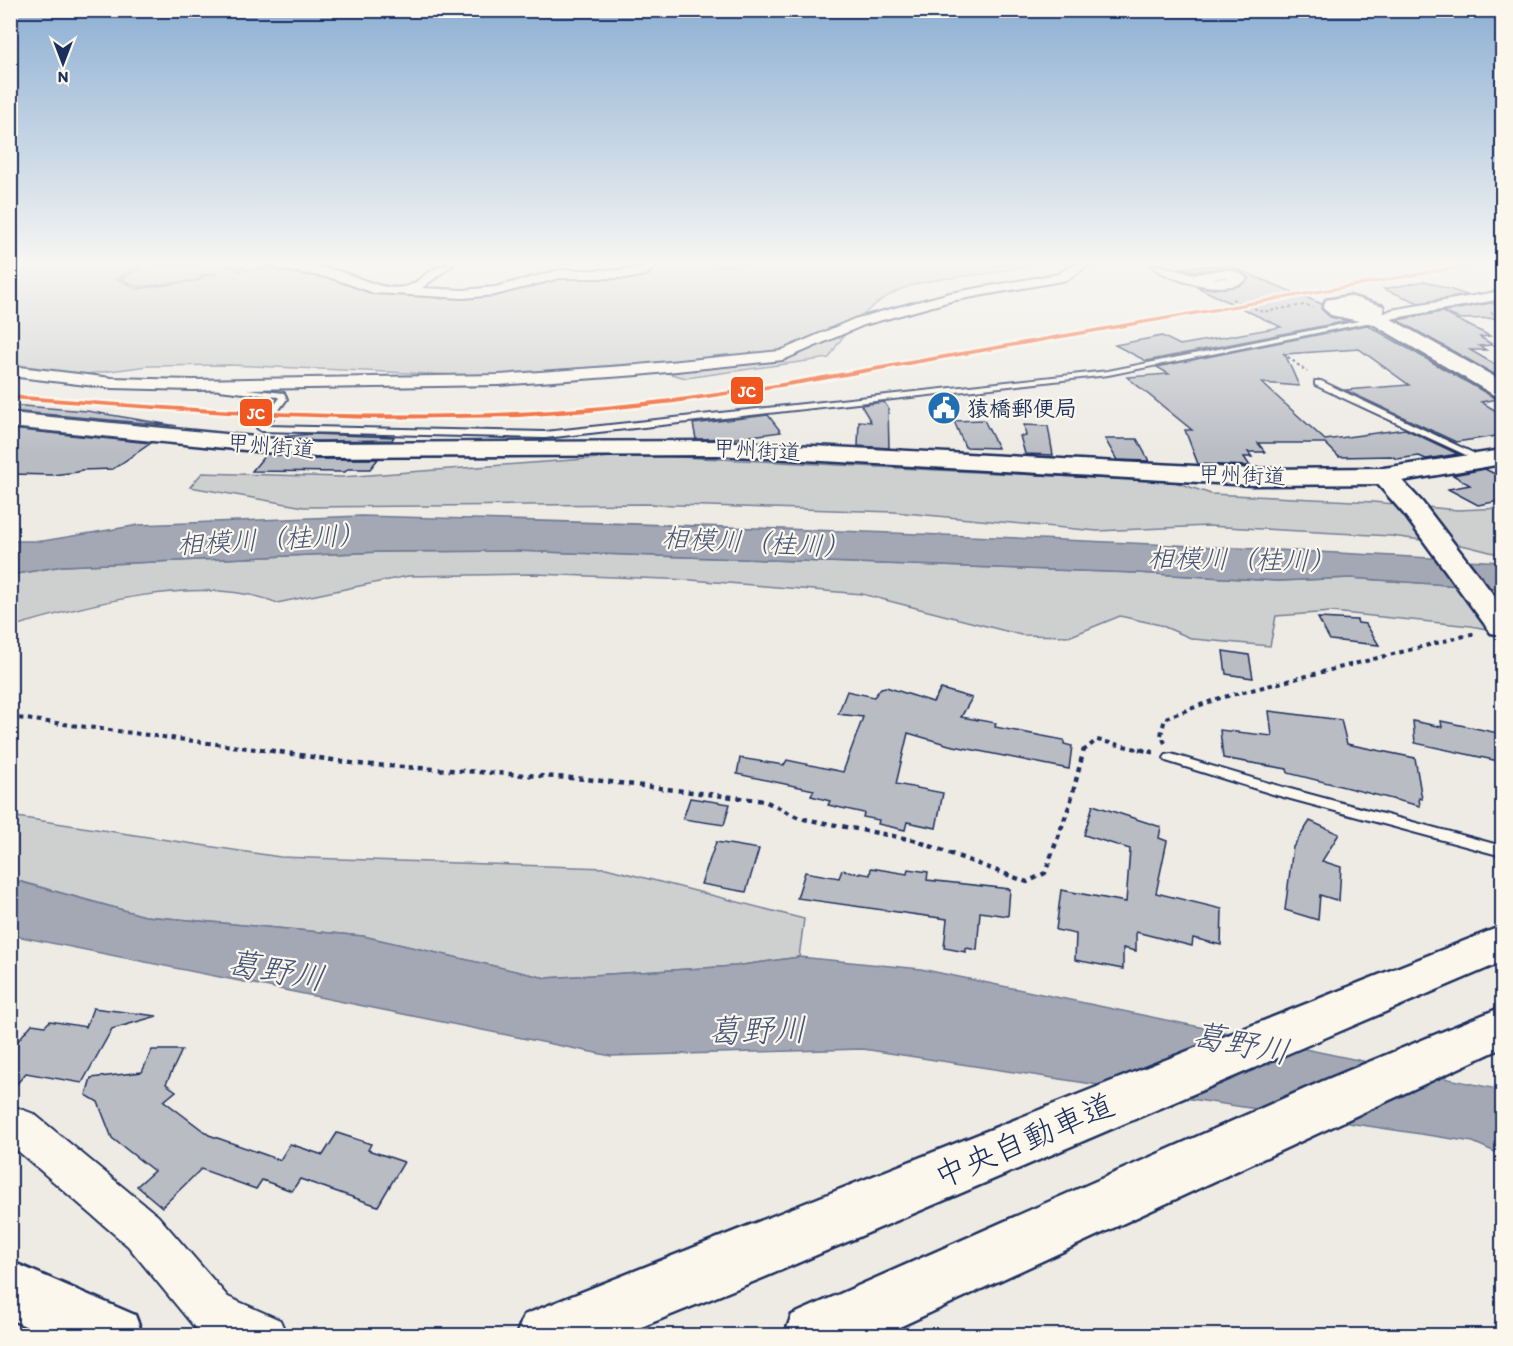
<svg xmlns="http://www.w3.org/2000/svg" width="1513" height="1346" font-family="Itim,'Klee One',sans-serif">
<rect width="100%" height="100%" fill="#eeebe4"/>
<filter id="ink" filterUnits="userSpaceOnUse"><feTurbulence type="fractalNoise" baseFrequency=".0167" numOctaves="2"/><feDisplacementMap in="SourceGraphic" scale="12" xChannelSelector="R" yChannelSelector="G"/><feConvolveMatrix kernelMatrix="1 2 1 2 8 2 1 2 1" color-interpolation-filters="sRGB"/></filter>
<g filter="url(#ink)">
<!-- green -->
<g fill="#cecfcf" stroke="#747f96" stroke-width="1.5">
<path d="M11,265H142L117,279L138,289L200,280L204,276L220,273L202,275L198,280L139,287L121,279L145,265L243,267L237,271L270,268L331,278L369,292H401L442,299L576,276L628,278L650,273L659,265H1030C994,275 956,275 920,283C881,292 848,324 829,358L686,378L632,364L477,376L230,365L148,366L87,374L11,364Z"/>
<path d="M640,455L1175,482L1211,494L1373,502L1458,510L1502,508V555L1466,546L1391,536L1208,526L1097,531L894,512L646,504L304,507L190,487L202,473L342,477Z"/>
<path d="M515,551L1137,573L1278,581L1351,578L1502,589V632L1471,626L1332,612L1276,616L1270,646L1193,639L1160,625L1120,616L1071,636L1021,635L862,594L691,580L535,574L408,576L277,603C202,572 87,605 11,627V575L62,566L380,552Z"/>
<path d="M10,816L280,857L606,868L804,919L799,957L735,966L546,978L363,936L145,916L11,879Z"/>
</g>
<!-- water -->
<g fill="#a3a8b4" stroke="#6d7892" stroke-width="1.5">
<path d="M361,516C742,526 1122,540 1502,562V589L1351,578L1278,581L1137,573L515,551L380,552L62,566L11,575V541H43L139,525Z"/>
<path d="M10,879L145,916L363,936L546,978L735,966L799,957L921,969L1502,1090V1155L1473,1142L863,1049L611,1056L11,935Z"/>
</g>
<!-- building -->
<g fill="#b9bcc3" stroke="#1b2f5e" stroke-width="1.5">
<path d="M1227,265L1322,304L1321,309L1330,317L1348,321L1146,361L1115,345L1162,336L1180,345L1281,327L1195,286L1213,289L1239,286L1249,279L1242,272L1226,268L1196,271L1179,268Z"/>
<path d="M1425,281L1467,295L1419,303L1384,289Z"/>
<path d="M1491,303L1503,307V318L1461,319L1442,312Z"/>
<path d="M1442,312L1490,336L1480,337L1493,345L1479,346L1486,350H1470L1503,369V379L1397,320Z"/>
<path d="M1367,325L1493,397L1503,398L1481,402L1503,415V435L1456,442L1345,390L1409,385L1359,349L1285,354L1299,386L1262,383L1325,440L1405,429L1458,454L1426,459L1419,456L1397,459L1391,456L1339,457L1325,443H1258L1265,452H1248L1252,457H1244L1250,466L1198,464L1185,430H1192L1127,377L1169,374L1157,367Z"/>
<path d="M884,402L888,408L889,448L858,446L859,421L871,422L861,405Z"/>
<path d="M10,405L87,411L177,426L10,411Z"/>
<path d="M768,415L781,432L737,438L696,439L693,424Z"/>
<path d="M984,420L998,448L965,447L954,421Z"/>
<path d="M1024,425L1048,426L1053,455L1025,454L1020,436H1026Z"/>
<path d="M10,429L151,443L113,469L81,470L78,472L52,475L10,474Z"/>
<path d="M311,434L394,437L392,440L316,441L281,437Z"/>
<path d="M1105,439H1137L1149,461L1117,460Z"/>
<path d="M266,454L316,459H378L370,469H348L345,472L252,471Z"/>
<path d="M1485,469L1503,478V503L1499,501L1478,505L1448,489L1470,485L1453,475Z"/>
<path d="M1318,618L1357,620L1358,623L1366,624L1379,645L1330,640Z"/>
<path d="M1223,651L1249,655L1253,678L1226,674Z"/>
<path d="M886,687L933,702L941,689L972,698L961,717L996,723L995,727L1064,740V744L1072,746L1069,769L949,745L908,733L896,784L943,793L936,828L907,822L905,830L878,824L879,820L863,817L864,813L828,805L830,801L811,796L814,790L737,774L740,758L784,765L787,760L843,772L863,717L838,714L847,691L874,697L881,688Z"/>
<path d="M1269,711L1341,720L1347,744L1415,758L1422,799L1419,798L1420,806L1288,773L1287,769L1223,758L1220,730L1272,736Z"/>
<path d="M1413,721L1442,727L1441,721L1503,734V762L1415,743Z"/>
<path d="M690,798L730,804L724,825L683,819Z"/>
<path d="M1093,805L1161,827L1159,838L1167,841L1156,893L1222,909L1221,945L1193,938L1192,946L1136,932V951L1123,948V969L1075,960L1076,934L1056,930L1061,890L1126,902L1130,849L1084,835Z"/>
<path d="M1310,821L1339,834L1322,861L1341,867L1339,901L1320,895L1318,920L1285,910L1293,847Z"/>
<path d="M716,842L759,849L746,892L701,884Z"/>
<path d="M871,868L907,874L908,869L928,872L927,880L1010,889L1008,916L980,912L977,950L966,948V952L944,948L947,919L797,898L805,872L839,878L842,870L870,875Z"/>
<path d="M93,1008L157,1016L112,1029L82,1083L26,1073L10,1092V1050L32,1024L45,1026L50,1021L86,1027Z"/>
<path d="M152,1050H182L166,1084L176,1091L164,1101L209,1135L280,1160L290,1144L323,1155L337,1133L371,1144L368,1150L404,1162L378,1206L300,1179L292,1191L262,1180L256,1189L201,1169L162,1207L137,1186L154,1171L112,1138L98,1102L86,1095L91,1078L142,1072Z"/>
</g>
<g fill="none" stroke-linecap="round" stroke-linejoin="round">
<defs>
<g id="lane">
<path d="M1379,317L1381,318V320L1108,375L545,438L261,431L257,428L279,399L278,397L219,390L215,388L219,386L284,393L287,399L267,426L545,432L1108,371Z"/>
<path d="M1315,381H1321L1490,461L1486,464L1483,463L1315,385Z"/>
<path d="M1171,754L1279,786L1502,846V856L1276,795L1166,761L1164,758L1166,755Z"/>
</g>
<g id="street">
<path d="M273,265C294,265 316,265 337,271C359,276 380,291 404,287C423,283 426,265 453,265L422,288L463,290L495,287L560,270H631L642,265H656L648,274L631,278H560L495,295L463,298L374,293L332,278L279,269Z"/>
<path d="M1073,265H1089L1067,280L951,301L864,325L783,360L638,375L499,385L193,390L112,388L10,376V366L112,378L193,380L499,375L638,365L780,351L854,319L950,293L1058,274Z"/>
<path d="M1151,265C1168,265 1172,270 1188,273C1208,277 1229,260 1247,279C1229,297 1166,281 1151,265ZM1225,277L1228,278L1212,279Z"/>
<path d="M1502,291V299L1395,318L1379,323L1372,319L1391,310Z"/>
<path d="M10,1105L34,1114L158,1216L228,1297L280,1320L287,1336H211L196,1329L128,1246L10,1144Z"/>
</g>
<g id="secondary">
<path d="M1349,296L1383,306L1384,315L1502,381V396L1494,395L1373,324L1331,315L1323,308L1326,300Z"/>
<path d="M1384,468L1393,471L1422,502L1502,606V635L1491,633L1404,514L1375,481L1371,476L1375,471Z"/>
<path d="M10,1261L135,1315L143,1336H47L10,1319Z"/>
</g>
<g id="highway">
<path d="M10,413L316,443L717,441L1252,469L1384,468L1502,450V464L1384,484L1252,485L717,455L316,457L10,427Z"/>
<path d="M1502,926V962L765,1277L619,1336H516L524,1315Z"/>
<path d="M1502,1007V1048L880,1336H784L792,1315L1323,1081Z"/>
</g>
</defs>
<!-- lane casing -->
<use href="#lane" stroke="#1b2f5e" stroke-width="4"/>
<!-- street casing -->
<use href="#street" stroke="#1b2f5e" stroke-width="4"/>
<!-- secondary casing -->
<use href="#secondary" stroke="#1b2f5e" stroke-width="5"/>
<!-- highway casing -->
<use href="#highway" stroke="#1b2f5e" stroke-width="5"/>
<!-- path-far2 -->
<g stroke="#1b2f5e" stroke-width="2" stroke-dasharray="3 3" stroke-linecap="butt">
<path d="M1232,299L1263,312L1304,305L1313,307"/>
<path d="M1491,312L1502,321"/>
<path d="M1283,353L1307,372"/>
</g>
<!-- path-far1 -->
<g stroke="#1b2f5e" stroke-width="4" stroke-dasharray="4.5 4.5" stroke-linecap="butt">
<path d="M10,717L270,751"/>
<path d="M1165,743L1161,735L1165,718L1220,698L1476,633"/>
<path d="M1083,751L1097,740L1146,751"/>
</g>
<!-- path -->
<g stroke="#1b2f5e" stroke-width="4.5" stroke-dasharray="5 5" stroke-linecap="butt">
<path d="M260,749L358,764L586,779L765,801L799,818L914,840L1027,882L1045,873L1070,804L1084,749"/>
<path d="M1139,749L1156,753"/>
</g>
<!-- lane -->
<use href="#lane" fill="#fbf7ec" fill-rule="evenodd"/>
<!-- street -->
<use href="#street" fill="#fbf7ec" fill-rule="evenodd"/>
<!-- secondary -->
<use href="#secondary" fill="#fbf7ec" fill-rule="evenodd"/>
<!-- highway -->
<use href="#highway" fill="#fbf7ec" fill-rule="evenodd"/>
<defs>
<path id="rail-1" d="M1464,265H1478L800,384L674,403L589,412L517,417L372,419L227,414L10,399V395C179,408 348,420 517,412C612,408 706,396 800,380Z"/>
</defs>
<!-- rail-1 casing -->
<use href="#rail-1" stroke="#fbf7ec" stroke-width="5"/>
<!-- rail-1 -->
<use href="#rail-1" fill="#f15620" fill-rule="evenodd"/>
</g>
</g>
<!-- sky -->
<linearGradient id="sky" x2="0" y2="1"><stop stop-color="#8cafd3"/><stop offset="0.58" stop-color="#f7f6f3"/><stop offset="1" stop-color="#f7f6f3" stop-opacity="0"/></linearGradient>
<rect width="1513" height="454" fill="url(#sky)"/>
<!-- icons -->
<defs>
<symbol id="civic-disc" viewBox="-11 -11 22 22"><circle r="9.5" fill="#1f6fb2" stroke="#fbf7ec"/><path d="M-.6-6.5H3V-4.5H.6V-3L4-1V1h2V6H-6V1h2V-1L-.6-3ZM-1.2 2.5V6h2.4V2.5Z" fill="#fff"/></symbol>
</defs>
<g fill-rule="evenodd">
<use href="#civic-disc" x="925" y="389" width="38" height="38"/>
</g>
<g text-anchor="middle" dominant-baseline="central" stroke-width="4.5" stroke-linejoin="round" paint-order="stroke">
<!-- far-poi labels -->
<g font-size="22" font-weight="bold" fill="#1b2f5e" stroke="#fbf7ec" text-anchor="start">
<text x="967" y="408">猿橋郵便局</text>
</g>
<!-- far-street labels -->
<g font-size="22" fill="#1b2f5e" stroke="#fbf7ec">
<text transform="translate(271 446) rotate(5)">甲州街道</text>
<text transform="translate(757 450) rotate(3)">甲州街道</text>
<text transform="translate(1242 475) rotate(2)">甲州街道</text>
</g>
<!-- water labels -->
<g font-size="27" font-style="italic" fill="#445378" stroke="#fbf7ec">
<text transform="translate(271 539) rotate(-3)">相模川（桂川）</text>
<text transform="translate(756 542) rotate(3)">相模川（桂川）</text>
<text transform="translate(1242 559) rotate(1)">相模川（桂川）</text>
</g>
<!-- near-street labels -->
<g font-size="32" fill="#1b2f5e" stroke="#fbf7ec">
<text transform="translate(1024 1140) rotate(-23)">中央自動車道</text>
</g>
<!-- near-water labels -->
<g font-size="33" font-style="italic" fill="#445378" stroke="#fbf7ec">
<text transform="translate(276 970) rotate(10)">葛野川</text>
<text transform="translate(757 1030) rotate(-1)">葛野川</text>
<text transform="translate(1241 1043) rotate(11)">葛野川</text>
</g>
</g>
<g stroke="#fbf7ec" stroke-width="2">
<rect x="730" y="376" width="34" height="29" rx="6" fill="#f15620"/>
<rect x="239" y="398" width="34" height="29" rx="6" fill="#f15620"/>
</g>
<g font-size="16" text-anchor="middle" font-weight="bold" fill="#fff">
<text x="747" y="397">JC</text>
<text x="256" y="419">JC</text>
</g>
<!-- margin -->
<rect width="1513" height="1346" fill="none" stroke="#fbf7ec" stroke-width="36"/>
<rect x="18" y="18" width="1477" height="1310" fill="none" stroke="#1b2f5e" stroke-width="2" filter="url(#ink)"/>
<!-- north arrow -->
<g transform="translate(63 63) rotate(180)" stroke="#fbf7ec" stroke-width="4.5" paint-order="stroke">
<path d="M0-4.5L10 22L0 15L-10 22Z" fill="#1b2f5e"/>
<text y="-9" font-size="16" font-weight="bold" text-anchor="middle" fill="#1b2f5e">N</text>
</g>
</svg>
